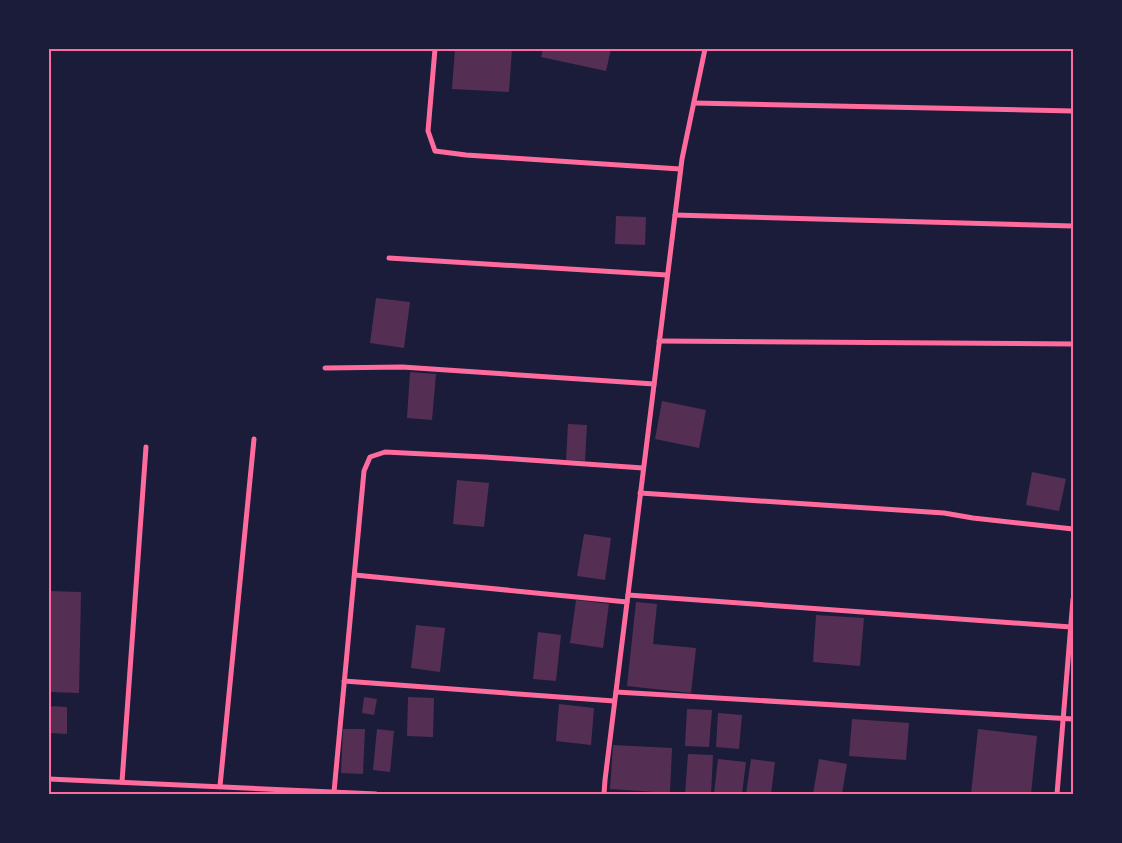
<svg xmlns="http://www.w3.org/2000/svg" width="1122" height="843" font-family="'Sofia Sans Condensed',sans-serif">
<rect width="100%" height="100%" fill="#1b1b3a"/>
<!-- building -->
<g fill="#542f53">
<path d="M455,49H512L509,92L452,89Z"/>
<path d="M543,49H611L606,71L541,57Z"/>
<path d="M616,216L646,217L645,245L615,244Z"/>
<path d="M376,298L410,302L404,348L370,343Z"/>
<path d="M410,372L436,374L432,420L407,418Z"/>
<path d="M662,401L706,410L699,448L655,439Z"/>
<path d="M568,424L587,425L585,461L566,460Z"/>
<path d="M1032,472L1066,479L1059,511L1026,505Z"/>
<path d="M457,480L489,483L484,527L453,524Z"/>
<path d="M584,534L611,538L605,580L577,576Z"/>
<path d="M49,591L81,592L79,693L49,692Z"/>
<path d="M576,600L609,604L603,648L570,643Z"/>
<path d="M636,602L657,604L653,644L696,648L691,693L627,686Z"/>
<path d="M816,615L864,618L860,666L813,662Z"/>
<path d="M416,625L445,628L440,672L411,668Z"/>
<path d="M538,632L561,635L556,681L533,679Z"/>
<path d="M364,697L377,699L374,715L362,713Z"/>
<path d="M408,697L434,698L433,737L407,736Z"/>
<path d="M559,704L594,708L591,745L556,741Z"/>
<path d="M49,706L67,707V734L49,733Z"/>
<path d="M687,709L712,710L709,747L685,746Z"/>
<path d="M718,713L742,715L739,749L716,747Z"/>
<path d="M852,719L909,723L906,760L849,756Z"/>
<path d="M343,729H365L363,774L341,773Z"/>
<path d="M377,729L394,731L390,772L373,770Z"/>
<path d="M978,729L1037,736L1031,794H971Z"/>
<path d="M613,745L672,748L670,793L610,789Z"/>
<path d="M688,754L713,755L711,794H685Z"/>
<path d="M718,759L746,762L742,794H714Z"/>
<path d="M751,759L775,762L771,794H746Z"/>
<path d="M819,759L847,764L842,794H813Z"/>
</g>
<g fill="none" stroke-linecap="round" stroke-linejoin="round">
<!-- minor -->
<g stroke="#ff6b9d" stroke-width="5">
<path d="M435,49L428,131L435,151L466,155L680,169"/>
<path d="M694,103L1073,111"/>
<path d="M675,215L1073,226"/>
<path d="M389,258L667,275"/>
<path d="M659,341L1073,344"/>
<path d="M325,368L402,367L654,384"/>
<path d="M640,493L944,513L973,518L1073,529"/>
<path d="M355,575L627,602"/>
<path d="M628,595L1071,627"/>
<path d="M344,681L614,701"/>
<path d="M616,692L1073,719"/>
<path d="M49,779L376,794"/>
<path d="M122,782L146,447"/>
<path d="M220,786L254,439"/>
<path d="M334,792L364,471L370,457L385,452L485,457L643,468"/>
<path d="M604,794L605,780L682,159L705,49"/>
<path d="M1057,794L1073,599"/>
</g>
</g>
<!-- border -->
<rect width="1122" height="843" fill="none" stroke="#1b1b3a" stroke-width="100"/>
<rect x="50" y="50" width="1022" height="743" fill="none" stroke="#ff6b9d" stroke-width="2"/>
</svg>
